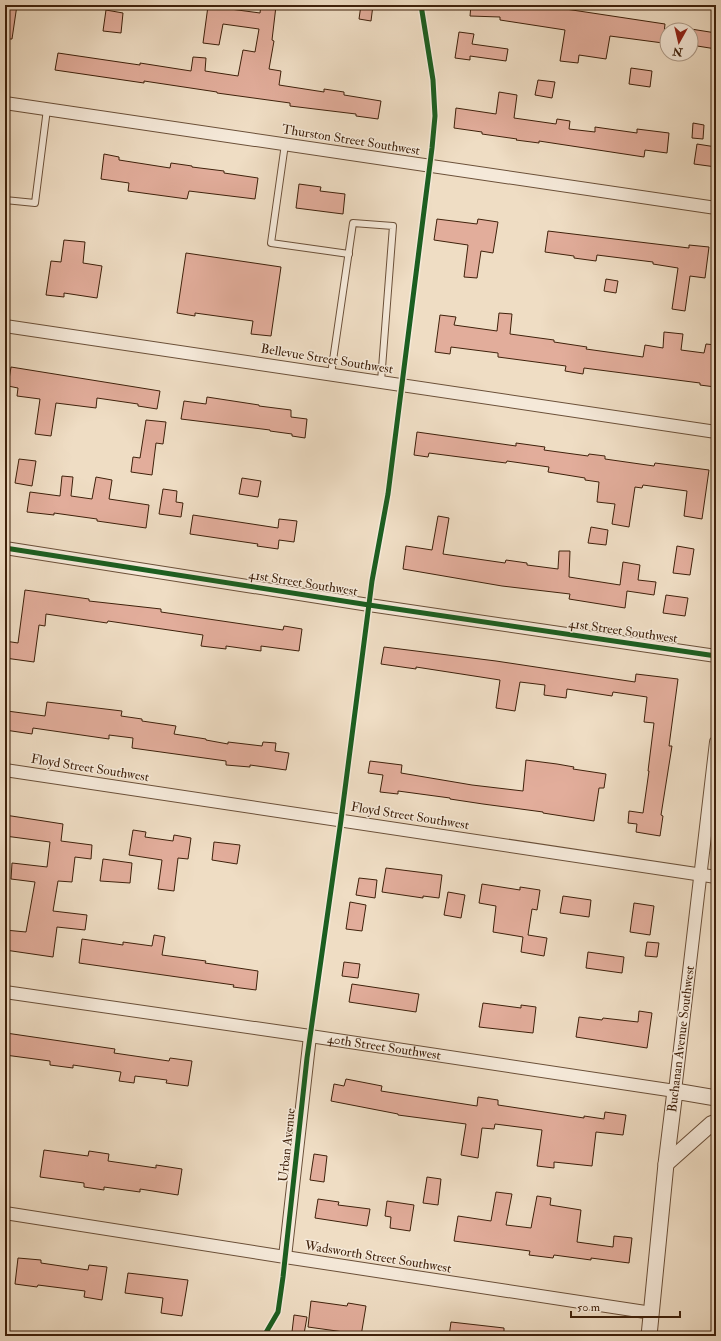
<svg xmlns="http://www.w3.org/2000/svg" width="721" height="1341" font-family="'IM FELL Double Pica',serif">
<rect width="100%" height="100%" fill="#efddc4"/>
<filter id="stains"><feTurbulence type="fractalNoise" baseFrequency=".005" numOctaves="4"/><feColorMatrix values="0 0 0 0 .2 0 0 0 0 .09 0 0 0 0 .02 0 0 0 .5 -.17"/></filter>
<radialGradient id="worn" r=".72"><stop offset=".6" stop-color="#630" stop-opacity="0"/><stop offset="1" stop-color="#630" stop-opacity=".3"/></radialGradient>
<!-- building -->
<g fill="#e2ad9b" stroke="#3f210b">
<path d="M5,5H17L12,39H5Z"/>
<path d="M261,5L276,6L272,40L274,41L269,69L281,71L279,85L324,92V89L344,92V95L381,101L378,119L356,116V114L290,106V103L217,93V92L144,81V83L55,70L58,53L126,63L140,65V63L191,71L193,57L206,58L205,71L238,76L243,50L255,52L259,29L223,24L219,45L203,43L208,6L260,13Z"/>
<path d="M361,5H373L371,21L359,19Z"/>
<path d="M471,5H539L665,24L663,43L610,36L606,59L579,55L578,63L560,61L565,30L500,20V17L470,16Z"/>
<path d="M106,10L123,13L121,33L103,31Z"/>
<path d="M691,29L716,33V49L691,45Z"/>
<path d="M459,32L474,34L472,44L508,49L506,61L470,56V60L455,58Z"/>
<path d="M631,68L652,71L650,87L629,84Z"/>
<path d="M538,80L555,82L552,98L535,95Z"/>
<path d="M499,92L517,95L514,118L556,124L557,119L570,121L569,129L595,132V127L637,133V129L669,133L667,153L645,150L644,157L539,141V143L516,140L517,139L482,134V132L454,128L456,108L496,114Z"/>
<path d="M693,123L704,125L703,139L692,138Z"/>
<path d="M697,144L716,147V167L694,164Z"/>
<path d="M104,154L119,157V160L170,168L171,163L192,166V167L224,171V173L258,178L255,199L189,191L187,199L128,191L129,183L101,179Z"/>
<path d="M299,184L321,187L320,191L345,194L343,214L296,208Z"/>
<path d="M437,219L477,224L478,219L498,222L493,253L481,251L477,278L464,277L468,245L434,240Z"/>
<path d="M548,231L689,248V245L709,247L705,278L690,276L685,311L672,309L678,268L653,264V262L597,255L596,261L574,258V256L545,252Z"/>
<path d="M64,240L85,242L83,263L102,266L97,298L64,293V297L46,295L51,261L61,262Z"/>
<path d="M186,253L281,267L271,336L251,334L253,321L195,313V316L177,313Z"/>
<path d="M606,279L618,281L616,293L604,291Z"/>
<path d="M499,313L512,314L510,334L554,340V342L587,347L586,349L643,357L645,345L663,348L664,332L683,334L681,350L704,353L706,344L716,345L715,387L700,385V383L584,368L583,374L565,371L566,366L498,357V353L451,347L450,354L435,352L440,315L456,317L454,325L497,331Z"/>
<path d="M11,367L160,391L157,409L138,406V404L97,398L96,408L56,403L51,436L35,434L40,399L17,396L18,388L8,386Z"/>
<path d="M207,397L259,405V406L291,410V417L307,419L305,438L292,436V434L270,431V430L181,419L184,401L206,404Z"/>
<path d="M146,420L166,422L163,444L156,443L152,475L131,472L133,457L140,458Z"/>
<path d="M417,432L516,446V443L545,447L544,450L588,456L589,454L605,456V459L654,466L655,463L709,470L702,519L684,516L687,491L643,485L642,488L635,487L629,527L612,524L615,504L597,502L599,482L585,480V478L548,472L549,467L507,461L506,463L429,453L428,457L414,455Z"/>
<path d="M19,459L36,461L32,486L15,483Z"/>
<path d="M62,476L73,477L71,496L92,499L96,477L112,480L109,499L149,505L146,528L97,521V519L54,513V515L27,512L30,492L60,496Z"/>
<path d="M242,478L261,481L258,497L239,494Z"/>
<path d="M163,489L177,491L176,502L183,503L181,517L159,514Z"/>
<path d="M193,515L278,528L279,519L297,521L294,542L279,540L278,549L257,546L258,544L190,534Z"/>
<path d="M438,516L449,518L443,554L505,563L506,560L527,563V565L558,569L559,551H570L569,577L620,585L623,562L640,565L638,580L656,582L654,595L627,591L625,608L569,599L570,594L502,586L403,569L406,546L432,550Z"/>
<path d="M591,527L608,530L606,545L588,543Z"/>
<path d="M677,546L694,549L690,575L673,573Z"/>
<path d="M25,590L89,599V601L161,609V612L283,630L284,626L302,629L299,651L261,646V651L226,646V649L201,646L203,635L108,621L107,623L46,614L45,626L39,625L34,662L5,658V641L18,643Z"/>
<path d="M666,595L688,598L685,616L663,613Z"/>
<path d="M384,647L496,661L635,682L636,674L678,679L669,746H672L661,815L663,816L660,836L636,832L637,824L628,823L629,811L643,813L649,771H648L654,723L644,722L647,697L613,692L612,696L567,689L566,698L544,695L545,685L520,682L515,711L496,708L500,680L416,667V669L381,664Z"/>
<path d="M47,702L122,711L121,716L142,719V721L176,726L174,734L206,739V740L228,744V742L262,746L263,742L276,743L275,751L289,753L286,770L250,765V767L226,765V761L132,748L133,738L109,735V739L33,728L32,734L5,730L7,711L45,716Z"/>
<path d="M526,760L557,764L574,767L573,769L606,774L604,788H599L594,821L543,813V812L483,804L450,799V798L398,791V794L380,792L383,775L368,773L370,761L402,765L401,773L472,785L523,791Z"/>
<path d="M5,815L63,824L61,841L92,845L91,859L75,857L72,882L58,881L53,911L87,915L85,930L57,927L53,957L5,950V930L26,932L35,882L11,879L12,863L47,867L50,842L5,836Z"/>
<path d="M133,830L146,832L145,837L173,841L174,835L191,838L188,859L178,858L174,891L158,889L162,860L129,855Z"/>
<path d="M214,842L240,845L237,864L212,860Z"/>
<path d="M103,859L132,863L130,883L100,881Z"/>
<path d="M386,868L442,875L439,898L423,896V898L382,892Z"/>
<path d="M359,878L377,880L375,898L356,895Z"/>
<path d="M482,884L520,890V887L540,890L537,910L532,909L528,935L547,938L544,956L521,952L523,937L493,932L496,906L479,903Z"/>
<path d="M448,892L465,895L461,918L444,915Z"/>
<path d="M563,896L591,900L589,917L560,913Z"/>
<path d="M350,902L366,905L362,931L346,929Z"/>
<path d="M634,903L654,906L650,935L630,932Z"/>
<path d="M154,935L165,937L162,955L206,961L205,963L258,971L256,990L233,987L234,985L79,963L82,939L123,945V942L152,946Z"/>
<path d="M647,942L659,943L657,957L645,956Z"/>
<path d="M588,952L624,957L622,973L586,968Z"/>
<path d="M344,962L360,964L358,978L342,976Z"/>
<path d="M352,984L419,994L416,1012L349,1002Z"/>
<path d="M483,1003L521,1008V1005L536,1007L533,1033L479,1027Z"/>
<path d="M639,1011L652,1013L647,1048L576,1037L579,1017L602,1020L603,1018L638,1022Z"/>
<path d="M6,1033L115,1049L114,1053L169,1061L170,1058L192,1061L188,1086L166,1083L167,1080L135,1076L134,1083L119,1081L121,1072L73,1065V1068L50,1065V1061L5,1055Z"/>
<path d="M346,1079L382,1086L381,1091L477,1106L478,1097L498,1100V1105L584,1118V1116L604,1119L605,1112L626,1115L623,1135L596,1132L592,1166L554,1162V1168L537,1166L542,1130L495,1124L494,1129L482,1128L478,1158L461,1155L466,1124L398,1115V1114L331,1101L334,1084L344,1086Z"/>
<path d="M44,1150L88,1156L89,1151L109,1154L108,1161L156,1168V1165L182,1169L178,1195L140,1189V1192L104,1187V1190L84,1187V1183L40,1177Z"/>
<path d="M314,1154L327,1156L324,1182L310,1180Z"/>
<path d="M427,1177L441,1179L438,1205L423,1203Z"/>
<path d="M496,1192L512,1194L506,1225L531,1228L537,1196L551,1198L550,1205L581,1210L577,1242L613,1247L614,1236L632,1238L629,1263L591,1258V1260L554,1255L553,1258L529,1255L530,1251L454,1241L458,1216L491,1221Z"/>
<path d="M318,1199L339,1202L338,1205L370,1209L367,1226L315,1218Z"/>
<path d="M387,1201L414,1205L410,1231L390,1228L391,1217L385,1216Z"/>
<path d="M18,1258L41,1260V1263L88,1270L89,1265L107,1267L102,1300L84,1297L85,1291L38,1285L37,1287L15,1284Z"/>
<path d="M128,1273L188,1280L182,1316L161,1313L163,1298L125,1293Z"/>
<path d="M311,1301L347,1306L348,1303L366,1306L361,1336L343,1334L344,1332L308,1327Z"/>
<path d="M294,1315L307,1317L304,1334L292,1332Z"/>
<path d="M451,1322L504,1328V1336H449Z"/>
</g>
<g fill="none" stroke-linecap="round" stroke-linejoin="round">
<defs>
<g id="service">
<path d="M5,130V139"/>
<path d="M285,144L271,243L349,254"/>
<path d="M5,200L35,203L47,109"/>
<path d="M331,374L353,223L393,226L381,381"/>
</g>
<g id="minor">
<path d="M5,103L716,208"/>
<path d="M5,326L716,432"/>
<path d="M5,548L369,605L716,656"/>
<path d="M5,770L716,877"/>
<path id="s1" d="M5,992L310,1036L675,1091L716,742"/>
<path d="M5,1213L285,1257L652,1313"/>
<path d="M285,1257L310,1036"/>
</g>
<g id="tertiary">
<path d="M666,1164L711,1124L716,1122"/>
<path d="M649,1336L666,1164L675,1091L716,1098"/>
</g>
</defs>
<!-- service casing -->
<use href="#service" stroke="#6b5039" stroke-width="8"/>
<!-- minor casing -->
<use href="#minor" stroke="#6b5039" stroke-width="14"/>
<!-- tertiary casing -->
<use href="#tertiary" stroke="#6b5039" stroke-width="17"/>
<!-- service -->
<use href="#service" stroke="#f5e9d9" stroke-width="6"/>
<!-- minor -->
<use href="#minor" stroke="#f5e9d9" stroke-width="12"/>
<!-- tertiary -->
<use href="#tertiary" stroke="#f5e9d9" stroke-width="15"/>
<defs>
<g id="cycleway">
<path d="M5,548L369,605L716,656"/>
<path d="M264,1336L278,1312L283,1277L307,1058L341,820L372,581L388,494L432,148L435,116L433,80L421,5"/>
</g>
</defs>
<!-- cycleway casing -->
<use href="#cycleway" stroke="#f5e9d9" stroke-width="8"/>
<!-- cycleway -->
<use href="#cycleway" stroke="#1b5e20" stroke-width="5"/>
</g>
<g text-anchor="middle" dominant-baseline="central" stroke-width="3" stroke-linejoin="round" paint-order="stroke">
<!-- street labels -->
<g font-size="13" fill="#3f210b" stroke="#f5e9d9">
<text transform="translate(351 140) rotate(9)">Thurston Street Southwest</text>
<text transform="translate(327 359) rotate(9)">Bellevue Street Southwest</text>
<text transform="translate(303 583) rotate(9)">41st Street Southwest</text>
<text transform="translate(623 631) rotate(8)">41st Street Southwest</text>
<text transform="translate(90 768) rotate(9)">Floyd Street Southwest</text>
<text transform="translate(410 816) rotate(9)">Floyd Street Southwest</text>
<text transform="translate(681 1039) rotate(-83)">Buchanan Avenue Southwest</text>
<text stroke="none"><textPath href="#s1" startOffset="383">40th Street Southwest</textPath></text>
<text transform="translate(287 1145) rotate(-84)">Urban Avenue</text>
<text transform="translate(378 1257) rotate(9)">Wadsworth Street Southwest</text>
</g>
</g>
<!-- margin -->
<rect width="721" height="1341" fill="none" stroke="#efddc4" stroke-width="20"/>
<rect x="6" y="6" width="709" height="1329" fill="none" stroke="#3f210b" stroke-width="2"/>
<rect x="10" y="10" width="701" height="1321" fill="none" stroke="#3f210b"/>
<!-- north arrow -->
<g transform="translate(679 42) rotate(188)"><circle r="19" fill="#f5e9d9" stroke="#ac9987"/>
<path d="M0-3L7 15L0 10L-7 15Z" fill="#8f2418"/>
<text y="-6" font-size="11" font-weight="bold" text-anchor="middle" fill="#3f210b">N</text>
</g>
<!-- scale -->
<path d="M571 1311v6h109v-6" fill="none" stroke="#3f210b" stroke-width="2"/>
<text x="577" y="1311" font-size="12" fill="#3f210b" stroke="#f5e9d9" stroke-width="3" paint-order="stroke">50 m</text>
<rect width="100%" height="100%" filter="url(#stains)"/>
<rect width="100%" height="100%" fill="url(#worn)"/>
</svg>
